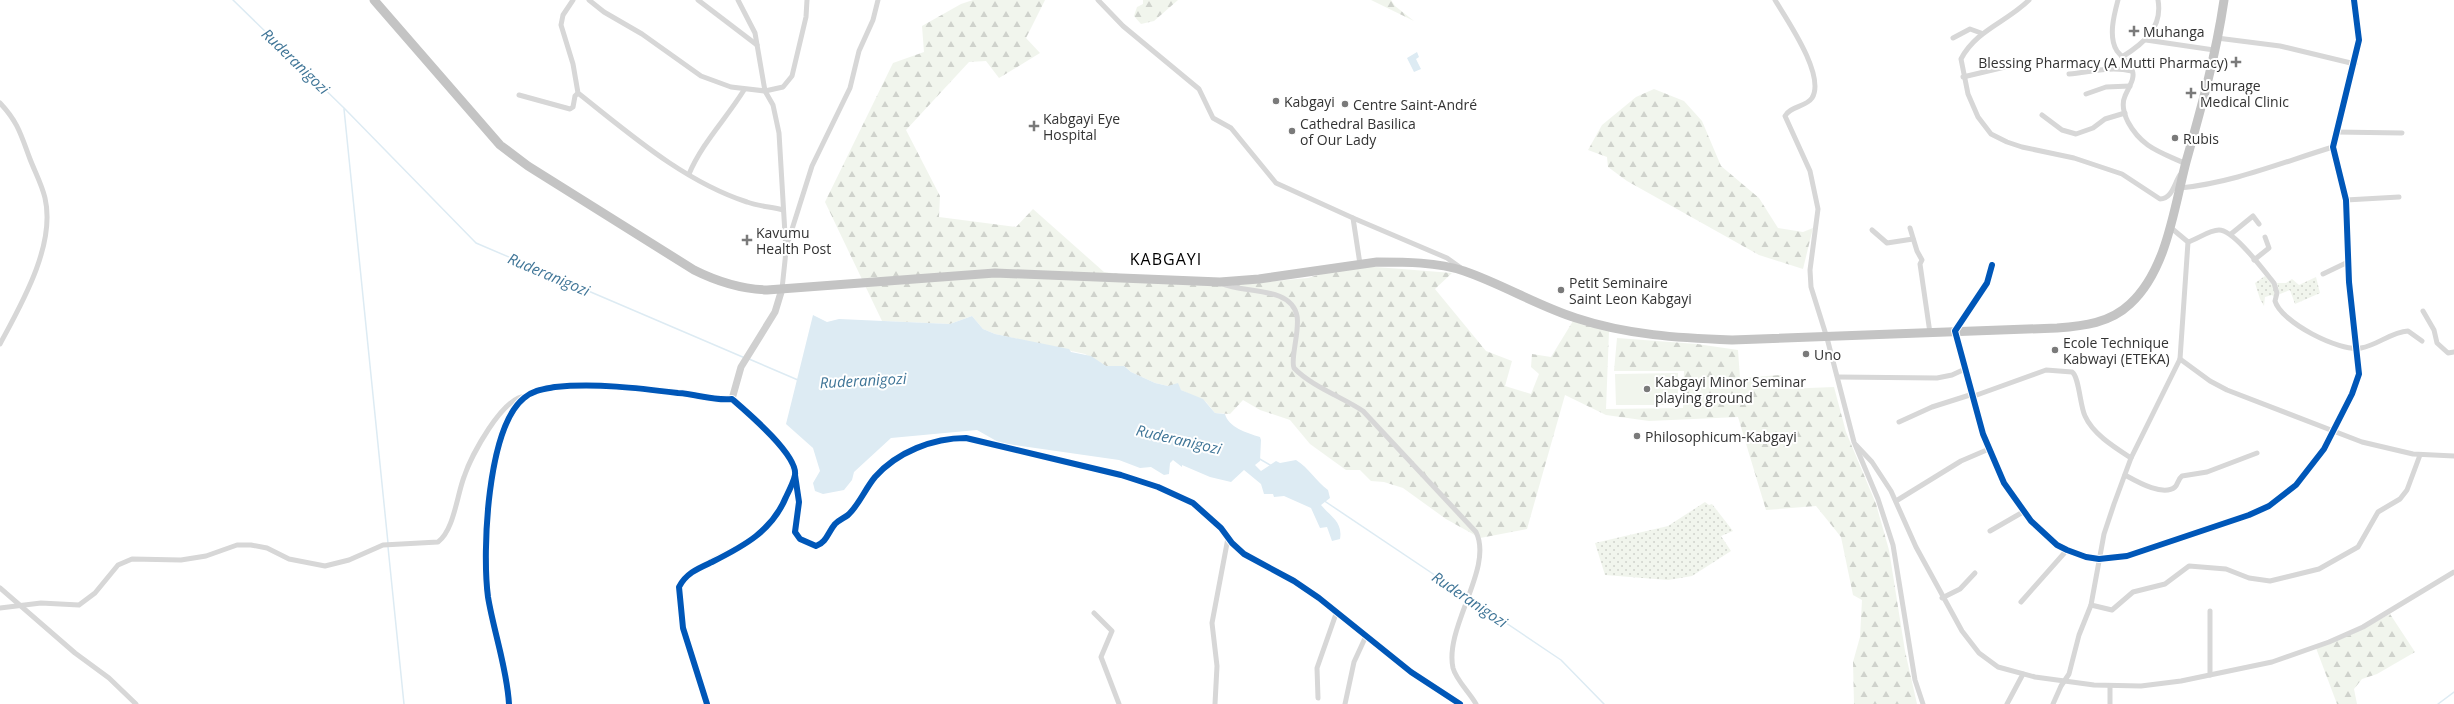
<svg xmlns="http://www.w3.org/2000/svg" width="2454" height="704" font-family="'Open Sans',sans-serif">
<defs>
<pattern id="grass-dots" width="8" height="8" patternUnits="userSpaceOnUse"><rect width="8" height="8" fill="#f1f5ed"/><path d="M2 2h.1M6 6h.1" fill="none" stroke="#cfd2cc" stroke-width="1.8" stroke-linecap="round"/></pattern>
<pattern id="forest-firs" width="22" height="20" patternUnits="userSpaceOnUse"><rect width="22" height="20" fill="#f1f5ed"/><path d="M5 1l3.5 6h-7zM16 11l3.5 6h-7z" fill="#cfd2cc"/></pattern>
</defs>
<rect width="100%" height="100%" fill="#fff"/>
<!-- grass -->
<g fill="url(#grass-dots)">
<path d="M2265,276L2276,290L2274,297L2272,295L2265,297L2264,306L2260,299L2255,283Z"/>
<path d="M2316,277L2320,293L2295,304L2290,290L2280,294L2277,283H2286L2292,279L2299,285Z"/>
<path d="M1705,502L1709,505L1712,504L1733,531L1721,536L1731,551L1692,576L1668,580L1605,575L1595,543L1668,526Z"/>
</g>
<!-- forest -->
<g fill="url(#forest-firs)">
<path d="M973,0H1045L1026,38L1040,53L999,78L986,61L969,62L906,130L940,196L939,217L1016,227L1033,209L1104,272L1218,286L1308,278L1351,265L1452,273L1435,289L1486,351L1512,361L1505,386L1531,394L1539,374L1531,367L1532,354L1551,357L1573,321L1609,331L1606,409L1683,408L1684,371H1614L1617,338L1697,344L1738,350L1740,378L1781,375L1784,389L1834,387L1846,432L1876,504L1889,550L1905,651L1917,704H1854L1853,662L1860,637L1862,600L1853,595L1841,537L1816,506L1766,510L1738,417L1649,421L1606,415L1565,395L1527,529L1480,538L1446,519L1403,488L1384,482L1371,481L1360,470H1346L1310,444L1290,420L1260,410L1243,400L1230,414L1215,413L1206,402L1181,390L1178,385L1168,386L1155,383L1131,372L1124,366H1106L1085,354L995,334L983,329L972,316L950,324L882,321L825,202L893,63L924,52L922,26L961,4Z"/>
<path d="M1143,0H1178L1154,21L1141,24L1134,16L1137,7L1143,4Z"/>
<path d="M1371,0H1391L1395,6L1414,21Z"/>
<path d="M1654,89L1684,101L1702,121L1721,166L1759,198L1778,228L1803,232L1813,228L1803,269L1759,255L1627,181L1608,167L1607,157L1588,150L1602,125L1636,97Z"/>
<path d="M2390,614L2415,652L2377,674L2362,679L2354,689L2357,704H2337L2316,648L2352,634Z"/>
</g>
<!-- park -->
<path fill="#f1f5ed" d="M1678,373V405H1616L1615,374Z"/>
<!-- water -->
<g fill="#ddebf3">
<path d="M1417,52L1419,57L1416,59L1421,69L1414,72L1407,58Z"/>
<path d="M813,315L827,322L839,319L950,324L972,316L983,329L995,334L1069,349L1071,352L1091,356L1106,366H1124L1131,372L1155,383L1168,386L1178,383L1181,390L1203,399L1215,413L1225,414C1228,427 1247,433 1260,437L1261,440L1260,461L1255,465L1261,471L1276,461L1280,463L1296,460C1309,468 1316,481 1328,490L1330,498L1321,505C1331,517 1343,522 1340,539L1332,541L1327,527L1320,528L1311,508L1284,496L1274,497L1273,494H1264L1261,484L1244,470L1231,482L1210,477L1182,465V467L1173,460L1170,463L1169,474L1164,475L1151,467L1140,468L1119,460L1000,443L977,430L891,438L854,472L852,480L844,490L823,494L815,491L813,483L820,471L813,448L786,424Z"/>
</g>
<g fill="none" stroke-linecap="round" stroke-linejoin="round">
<!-- stream -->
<g stroke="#ddebf3" stroke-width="1.5">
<path d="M233,0L344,108L476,243L745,358"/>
<path d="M344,109L388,543"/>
<path d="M749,359L798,380"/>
<path d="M1258,458L1272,466"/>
<path d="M1323,500L1466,596"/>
<path d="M388,547L404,704"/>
<path d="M1469,598L1561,660L1604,704"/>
<path d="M2438,704L2454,692"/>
</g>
<!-- street -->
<g stroke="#d7d7d7" stroke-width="5">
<path d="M573,0L563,15L561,25L573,64L578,93C630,134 683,181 747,202C758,206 771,207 783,210"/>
<path d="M589,0L604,12L642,34L701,76L731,87L765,91L783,87L792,76L806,17L807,0"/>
<path d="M698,0L757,45"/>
<path d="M738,0L755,33L765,91L773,105L779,133L786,251L782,289"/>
<path d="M1098,0L1123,26L1199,89L1213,118L1231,128L1276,183L1353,218L1360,264"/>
<path d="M1775,0C1787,20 1826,76 1812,98C1806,107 1790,106 1785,116L1810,171L1818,209L1810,270L1811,287L1827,338L1854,442L1878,499L1893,545L1915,680L1923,704"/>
<path d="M2029,0C2007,22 1976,30 1961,59L1968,94L1978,117L1991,134L2007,142L2022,147L2074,158L2122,174L2160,199C2172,199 2174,184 2180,175"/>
<path d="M2118,0C2114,15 2108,37 2117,51C2122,57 2129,63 2132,70C2136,78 2128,88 2125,96C2121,105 2124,114 2128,122C2142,148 2161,152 2186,164"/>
<path d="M1953,38L1970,29L1981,33"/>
<path d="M2217,38L2280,46L2355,64"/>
<path d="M2146,40L2214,50"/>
<path d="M2122,57C2143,44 2163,28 2158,0"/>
<path d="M2069,74C2091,72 2110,66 2132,71"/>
<path d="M1963,77L2005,67"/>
<path d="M2086,94L2106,87L2130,86"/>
<path d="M519,95L570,109L573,107L575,96L578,93"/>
<path d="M0,103C18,122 21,135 30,159C35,172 42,185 45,198C56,245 21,305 0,344"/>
<path d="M2042,115L2062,130L2076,134L2093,128L2105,119L2125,113"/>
<path d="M2336,132L2402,133"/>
<path d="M689,174C702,143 726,119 744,90"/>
<path d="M2180,188C2233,183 2283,162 2333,147"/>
<path d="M2346,200L2399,197"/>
<path d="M1353,218L1447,258L1461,268"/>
<path d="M1910,228L1917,251L1922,260L1920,264L1930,333"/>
<path d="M1872,230L1887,243L1913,239"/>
<path d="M2231,234L2253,216L2259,224"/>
<path d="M2188,242C2198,239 2209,230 2219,230C2234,230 2264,271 2274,283L2277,293L2275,301C2281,322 2339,352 2361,348C2378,345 2391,332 2408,331L2422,341"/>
<path d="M787,245L812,166L850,88L859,51L873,20L878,0"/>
<path d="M2254,260L2269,248L2265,237"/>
<path d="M1992,265L1987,283L1955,331L1983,434L2004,483L2031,521L2057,545L2067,550L2086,557L2099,559L2127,556L2249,515L2269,506L2296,485L2324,449L2352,394L2359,374L2349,282L2346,200L2333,147L2359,40L2354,0"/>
<path d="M2323,274L2348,262"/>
<path d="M1221,283C1241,294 1291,285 1297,316C1300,330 1290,360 1294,368C1311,386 1342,397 1363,411L1476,532C1494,568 1444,627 1453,668C1456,680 1470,693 1476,704"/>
<path d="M2423,311L2434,330L2437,343L2448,353L2454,352"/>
<path d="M2180,359L2210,381L2227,390L2362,442L2413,454L2454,456"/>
<path d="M1838,377L1937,378L1952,375L1965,369"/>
<path d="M1974,396L2046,370L2072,372C2079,376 2080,406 2085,416C2093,434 2114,447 2131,458"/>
<path d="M1899,422L1932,407L1973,394"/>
<path d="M1856,445L1872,462L1891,491L1916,547L1962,631L1979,653L1998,667L2035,677L2094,685L2141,686L2181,681L2272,662L2329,642L2363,627L2454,572"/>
<path d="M795,475L799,502L795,532L800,539L816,546C827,542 828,532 835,524C839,520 844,518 848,515C859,505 865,489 875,477C897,452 933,438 966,438L1121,475L1158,487L1193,503L1221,528L1232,543L1244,554L1294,581L1319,598L1411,672L1460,704"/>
<path d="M2125,475C2136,481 2163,497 2175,487C2178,484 2178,479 2182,476L2207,472L2257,453"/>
<path d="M1896,501L1961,461L1989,449"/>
<path d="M1990,531L2023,512"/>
<path d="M0,588L75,653L109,678L136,704"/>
<path d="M1942,598L1960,589L1975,573"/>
<path d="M2021,602L2067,550"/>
<path d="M2091,605L2112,610L2133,592L2165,584L2189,566L2226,569L2249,578L2270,581L2319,569L2358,547L2378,512L2400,499L2407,490L2420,455"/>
<path d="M0,608L41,603L79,605L95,593L118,565L132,559L181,560L206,556L237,545H251L267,548L289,559L325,566L349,560L383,545L438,542C454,530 457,495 464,477C471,456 502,397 526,396"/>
<path d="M2210,611V675"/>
<path d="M1094,613L1112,631L1101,657L1119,704"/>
<path d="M2110,686V704"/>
<path d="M1318,698L1317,668L1337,611"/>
<path d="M707,704L683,628L679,587C691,563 744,550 766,529C781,514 786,493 795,475L789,455L779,443L732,399"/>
<path d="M1215,704L1217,666L1212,623L1228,538"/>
<path d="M1345,704L1354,662L1366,636"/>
<path d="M2007,704L2023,674"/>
<path d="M2053,704L2061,686L2069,674L2079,635L2091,605L2104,534L2114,504L2131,458L2180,359L2188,242L2170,227"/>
</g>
<!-- secondary -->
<path stroke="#d0d0d0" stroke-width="7" d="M509,704C507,668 494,633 488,597C482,552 487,428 524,398C533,390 544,389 555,387C595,383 638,388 678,393C697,394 713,401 732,399L741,367L775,312L782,289"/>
<!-- highway -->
<path stroke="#c4c4c4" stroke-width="9" d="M374,0L500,145L528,166L694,270C718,282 740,289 767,290L995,273L1220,282L1259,279L1377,262C1405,262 1437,262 1464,271C1502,284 1538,306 1576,318C1627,335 1679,338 1732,340L2057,328C2084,326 2110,323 2130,304C2167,270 2174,208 2186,162C2201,109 2216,55 2224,0"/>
<defs>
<g id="cycleway">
<path d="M1992,265L1987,283L1955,331L1983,434L2004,483L2031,521L2057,545L2067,550L2086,557L2099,559L2127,556L2249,515L2269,506L2296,485L2324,449L2352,394L2359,374L2349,282L2346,200L2333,147L2359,40L2354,0"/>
<path d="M795,475L799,502L795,532L800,539L816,546C827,542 828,532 835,524C839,520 844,518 848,515C859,505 865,489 875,477C897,452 933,438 966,438L1121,475L1158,487L1193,503L1221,528L1232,543L1244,554L1294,581L1319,598L1411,672L1460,704"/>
<path d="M509,704C507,668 494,633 488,597C482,552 487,428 524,398C533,390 544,389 555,387C595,383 638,388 678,393C697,394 713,401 732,399C747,412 798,455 795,475C794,481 789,491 786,497C772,531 744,546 712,562C699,568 686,573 679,587L683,628L707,704"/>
</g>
</defs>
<!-- cycleway casing -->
<use href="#cycleway" stroke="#fff" stroke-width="8"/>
<!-- cycleway -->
<use href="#cycleway" stroke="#0057b8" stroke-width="6"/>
</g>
<!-- markers -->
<g fill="#7a7a7a" stroke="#fff" stroke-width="1.5">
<path d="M2132 25h4v4h4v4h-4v4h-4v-4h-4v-4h4z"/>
<path d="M2234 56h4v4h4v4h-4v4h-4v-4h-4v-4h4z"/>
<path d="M2189 87h4v4h4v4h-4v4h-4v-4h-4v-4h4z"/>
<circle cx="1276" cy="101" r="4"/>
<circle cx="1345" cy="104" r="4"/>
<path d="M1032 120h4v4h4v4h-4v4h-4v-4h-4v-4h4z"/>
<circle cx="1292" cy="131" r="4"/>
<circle cx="2175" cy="138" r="4"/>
<path d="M745 234h4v4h4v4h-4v4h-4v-4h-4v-4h4z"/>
<circle cx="1561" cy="290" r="4"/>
<circle cx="2055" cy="350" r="4"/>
<circle cx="1806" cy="354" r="4"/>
<circle cx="1647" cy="389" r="4"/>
<circle cx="1637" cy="436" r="4"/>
</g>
<g text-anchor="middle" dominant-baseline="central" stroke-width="4" stroke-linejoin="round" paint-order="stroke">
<!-- poi labels -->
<g font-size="14" fill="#333" stroke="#fff" text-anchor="start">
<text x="2143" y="31">Muhanga</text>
<text x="2228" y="62" text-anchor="end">Blessing Pharmacy (A Mutti Pharmacy)</text>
<text x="2200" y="85">Umurage<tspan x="2200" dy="16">Medical Clinic</tspan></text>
<text x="1284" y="101">Kabgayi</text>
<text x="1353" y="104">Centre Saint-André</text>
<text x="1043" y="118">Kabgayi Eye<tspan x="1043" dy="16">Hospital</tspan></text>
<text x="1300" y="123">Cathedral Basilica<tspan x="1300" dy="16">of Our Lady</tspan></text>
<text x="2183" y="138">Rubis</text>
<text x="756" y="232">Kavumu<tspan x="756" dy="16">Health Post</tspan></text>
<text x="1569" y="282">Petit Seminaire<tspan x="1569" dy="16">Saint Leon Kabgayi</tspan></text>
<text x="2063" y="342">Ecole Technique<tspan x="2063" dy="16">Kabwayi (ETEKA)</tspan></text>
<text x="1814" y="354">Uno</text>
<text x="1655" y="381">Kabgayi Minor Seminar<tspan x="1655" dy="16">playing ground</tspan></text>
<text x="1645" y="436">Philosophicum-Kabgayi</text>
</g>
<!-- water labels -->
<g font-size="15" font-style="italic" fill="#3f7597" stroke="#fff">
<text transform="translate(296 61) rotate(44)">Ruderanigozi</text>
<text transform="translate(549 274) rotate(23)">Ruderanigozi</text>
<text transform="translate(863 380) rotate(-3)">Ruderanigozi</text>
<text transform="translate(1179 439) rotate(13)">Ruderanigozi</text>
<text transform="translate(1470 599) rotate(34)">Ruderanigozi</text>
</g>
<!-- quarter labels -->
<g font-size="16" letter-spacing="1" fill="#000" stroke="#fff">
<text x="1166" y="259">KABGAYI</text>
</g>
</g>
</svg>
